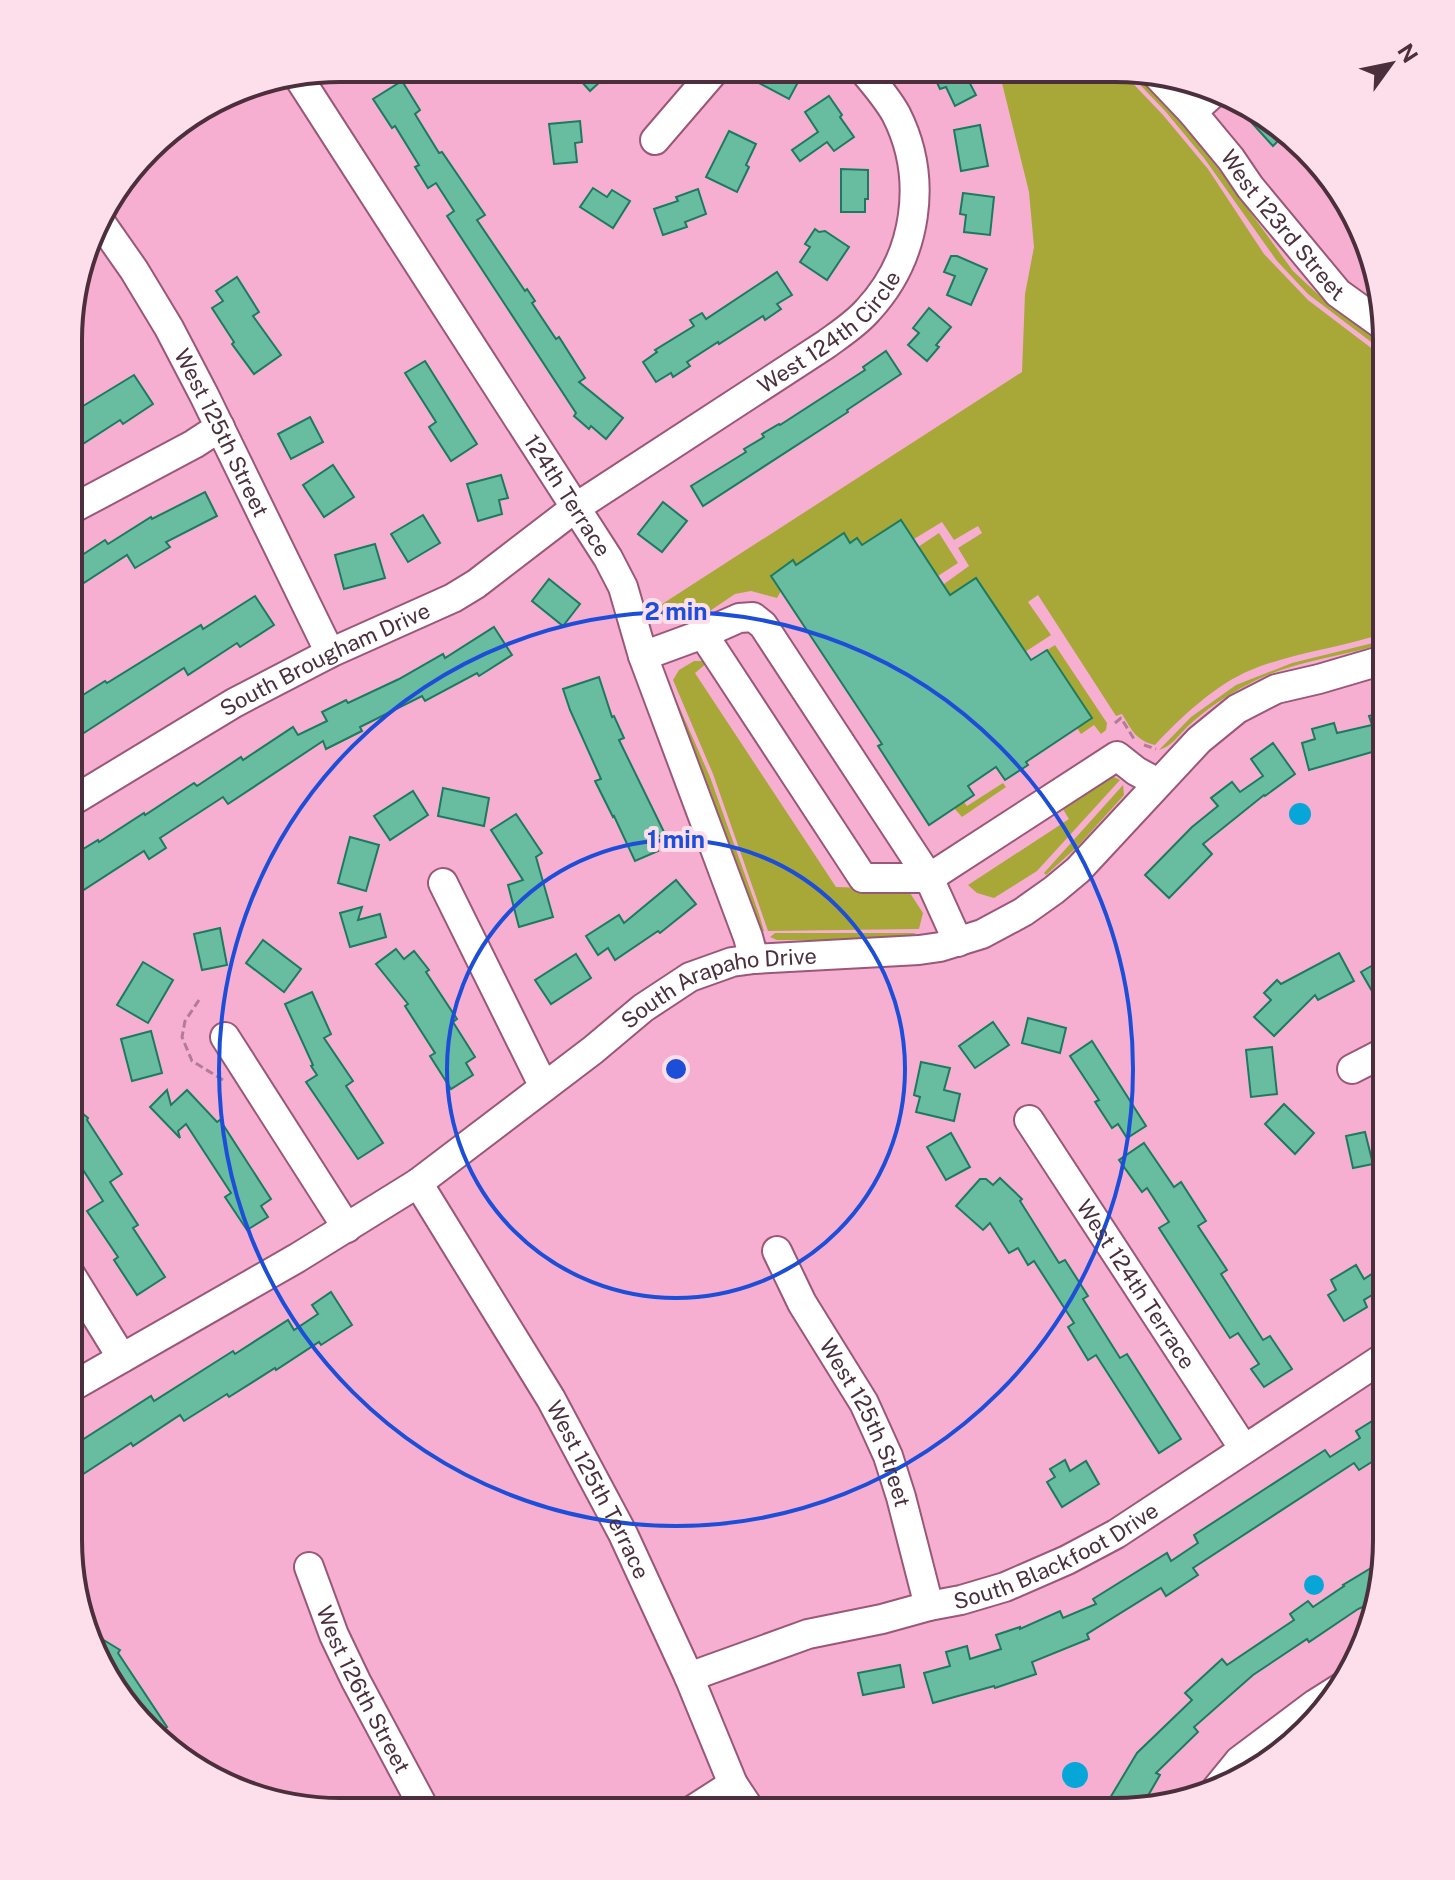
<svg xmlns="http://www.w3.org/2000/svg" width="1455" height="1880" font-family="'Public Sans',sans-serif">
<rect width="100%" height="100%" fill="#f7afd1"/>
<!-- green -->
<g fill="#a8a838">
<path d="M1000,70H1120L1163,115L1208,169L1264,254L1308,300L1387,360V632C1343,648 1294,652 1251,670C1216,684 1180,718 1155,745C1135,740 1132,730 1122,714L1116,716L1038,595L1028,602L1051,635L1025,652L977,579L941,601L937,589L969,566L958,548L982,533L978,526L954,540L942,522L914,539L901,520L862,545L850,543L844,533L796,565L793,561L771,575L781,591L777,598L751,591L735,594L692,623L671,621L658,615L656,608L1022,372L1025,294L1034,247L1029,192L999,71Z"/>
<path d="M1126,70H1131L1186,128L1224,176L1293,271L1324,300L1387,346V354L1308,294L1277,261L1204,158L1166,112Z"/>
<path d="M939,533L958,563L938,576L918,547Z"/>
<path d="M1387,637V642L1375,646C1333,658 1286,663 1249,684C1227,695 1205,710 1187,727C1178,736 1172,746 1159,750L1191,717L1236,685L1292,663L1373,643Z"/>
<path d="M1055,645L1107,723L1106,730L1101,734L1094,725L1081,734L1077,728L1092,718L1047,650Z"/>
<path d="M694,661H705L707,663L695,673L836,887L902,889L910,893L923,913L919,929L768,931L713,774L673,680L679,670Z"/>
<path d="M670,686L710,777L759,914L764,931L761,932L756,925L710,790L669,697Z"/>
<path d="M1106,776L1114,777L1120,780L1037,871L994,898L977,893L968,885L1069,819L1061,806Z"/>
<path d="M1003,783L1006,787L962,817L954,808L964,802L967,806Z"/>
<path d="M1123,785L1124,795L1078,846L1046,875L1044,873Z"/>
<path d="M775,933H916L903,940H777L770,937Z"/>
</g>
<!-- water -->
<g fill="#07a6d9">
<circle cx="1300" cy="814" r="11"/>
<circle cx="1314" cy="1585" r="10"/>
<circle cx="1075" cy="1775" r="13"/>
</g>
<!-- building -->
<g fill="#68bda0" stroke="#1c7a60" stroke-width="2">
<path d="M570,69H614L590,91Z"/>
<path d="M763,69H805L789,99L757,82Z"/>
<path d="M931,70H963L976,95L955,106L946,87L940,89Z"/>
<path d="M402,81L420,110L415,114L439,153L442,152L485,215L477,220L525,291L527,289L535,301L532,303L556,339L559,337L585,378L579,382L623,418L606,439L591,426L589,429L574,416L576,413L447,216L454,211L436,183L428,188L415,167L419,165L395,126L392,128L373,99Z"/>
<path d="M829,96L842,115L840,117L854,137L834,151L827,142L800,161L792,150L818,132L805,112Z"/>
<path d="M1263,113L1284,135L1273,146L1252,123Z"/>
<path d="M580,121L582,142L575,143L577,162L554,164L549,124Z"/>
<path d="M980,125L988,166L961,171L954,130Z"/>
<path d="M729,131L756,144L746,165L749,167L737,192L706,177Z"/>
<path d="M841,169L868,170V199H865V212H841Z"/>
<path d="M593,188L607,197L612,190L630,201L613,228L580,207Z"/>
<path d="M698,189L706,214L685,222L687,227L663,235L654,209L678,201L676,197Z"/>
<path d="M963,193L994,197L990,235L964,232L966,215L960,214Z"/>
<path d="M815,229L819,232L825,231L849,247L827,280L800,262L810,247L805,244Z"/>
<path d="M951,256H957L987,269L971,305L947,295L955,276L944,272Z"/>
<path d="M777,272L792,295L777,304L781,309L765,320L763,316L719,344L718,342L687,362L690,366L673,377L671,373L656,382L643,362L657,352L655,350L694,326L690,320L702,313L706,319Z"/>
<path d="M237,277L259,312L253,316L281,355L254,374L232,344L234,342L212,308L223,301L216,291Z"/>
<path d="M929,308L951,327L936,345L939,347L927,361L908,345L919,333L913,328Z"/>
<path d="M886,351L901,374L847,410L848,412L703,506L691,486L746,452L744,449L764,437L762,434L779,424L780,425L865,370L863,367Z"/>
<path d="M425,361L477,444L451,461L429,427L436,422L405,373Z"/>
<path d="M134,375L153,404L123,424L120,420L75,449L70,441V414Z"/>
<path d="M310,417L323,442L291,459L278,434Z"/>
<path d="M333,465L354,497L324,517L303,485Z"/>
<path d="M501,475L508,498L499,500L502,514L478,521L467,484Z"/>
<path d="M205,492L217,516L166,542L170,547L135,568L127,555L70,592V563L105,540L108,544L151,517L152,519Z"/>
<path d="M663,502L687,521L662,552L638,534Z"/>
<path d="M423,515L440,543L408,562L391,534Z"/>
<path d="M901,520L950,595L976,578L1031,660L1047,650L1092,718L1026,762L1028,765L1005,780L996,767L968,786L974,795L929,825L878,746L882,744L771,576L793,560L796,565L844,533L850,543L857,538L862,545Z"/>
<path d="M375,544L385,578L344,589L335,555Z"/>
<path d="M549,579L580,604L563,626L532,601Z"/>
<path d="M255,596L274,625L240,647L237,643L188,675L184,668L70,742V700H75L105,681L107,683L201,625L203,629Z"/>
<path d="M494,627L512,655L479,676L477,673L425,701L422,696L360,727L362,731L326,749L323,741L228,804L223,797L160,838L166,848L149,859L144,851L82,891L70,871L82,864L75,854L98,840L99,842L144,813L145,815L194,783L197,786L241,757L243,760L293,727L298,735L327,721L322,712L346,700L348,703L399,679L443,654L445,658Z"/>
<path d="M599,677L612,717L614,716L624,738L619,740L665,834L652,839L658,851L635,861L614,816L613,817L595,781L601,779L570,710L563,689Z"/>
<path d="M1387,711V762H1382L1379,750L1309,770L1302,743L1315,739L1312,729L1334,723L1337,733L1372,725L1369,716Z"/>
<path d="M1273,743L1295,774L1265,796L1264,795L1203,844L1212,854L1169,898L1145,875L1192,827L1218,806L1211,798L1232,782L1240,792L1263,776L1251,759Z"/>
<path d="M443,788L489,798L484,826L438,816Z"/>
<path d="M413,791L428,815L390,840L374,816Z"/>
<path d="M516,814L542,853L536,857L553,917L519,927L508,885L523,880L491,830Z"/>
<path d="M350,837L379,845L366,891L338,883Z"/>
<path d="M676,880L696,904L660,933L658,931L615,960L608,948L598,955L586,936L619,915L624,923Z"/>
<path d="M362,907L358,920L380,914L386,937L350,947L340,913Z"/>
<path d="M220,928L227,965L202,970L194,934Z"/>
<path d="M263,940L301,969L284,992L246,963Z"/>
<path d="M396,949L404,959L414,951L429,970L426,972L457,1019L453,1022L475,1057L466,1063L473,1075L451,1089L430,1056L435,1053L405,1006L408,1004L376,964Z"/>
<path d="M1339,953L1354,981L1318,1000L1315,995L1274,1036L1254,1017L1271,1000L1264,993L1277,980L1281,984Z"/>
<path d="M576,954L591,978L551,1004L535,980Z"/>
<path d="M1387,957V991L1376,998L1361,972Z"/>
<path d="M143,962L173,980L148,1023L117,1005Z"/>
<path d="M312,992L331,1034L324,1038L353,1081L346,1086L383,1143L358,1159L306,1082L317,1075L311,1066L313,1065L285,1004Z"/>
<path d="M1028,1018L1066,1028L1060,1053L1022,1043Z"/>
<path d="M993,1022L1009,1045L975,1068L959,1046Z"/>
<path d="M151,1031L162,1073L132,1081L121,1039Z"/>
<path d="M1092,1041L1146,1126L1127,1138L1118,1124L1112,1128L1095,1102L1099,1100L1070,1056Z"/>
<path d="M1272,1047L1277,1094L1251,1097L1246,1050Z"/>
<path d="M921,1062L950,1068L944,1090L960,1094L954,1121L916,1112L920,1097L914,1095Z"/>
<path d="M167,1090L171,1105L187,1090L217,1122L220,1120L271,1199L261,1206L268,1217L247,1230L225,1197L231,1193L186,1124L178,1131L180,1138L150,1107Z"/>
<path d="M69,1102L88,1118L87,1120L122,1174L110,1182L138,1225L133,1228L165,1277L137,1295L114,1260L118,1257L87,1211L103,1201L69,1148Z"/>
<path d="M1284,1104L1314,1133L1295,1154L1265,1124Z"/>
<path d="M1365,1132L1373,1164L1353,1168L1346,1136Z"/>
<path d="M951,1133L970,1167L946,1180L927,1147Z"/>
<path d="M1144,1143L1174,1187L1181,1182L1206,1221L1198,1226L1227,1270L1221,1274L1263,1340L1270,1336L1292,1369L1264,1387L1251,1369L1259,1364L1238,1333L1230,1338L1159,1228L1169,1222L1147,1188L1142,1192L1119,1160Z"/>
<path d="M1000,1178L1022,1199L1020,1201L1059,1263L1065,1260L1088,1296L1083,1299L1120,1358L1127,1354L1181,1439L1159,1453L1096,1355L1088,1360L1068,1327L1074,1323L1034,1261L1028,1265L1018,1248L1009,1253L990,1223L983,1230L956,1206L980,1179H986L993,1185Z"/>
<path d="M1387,1264V1286L1364,1300L1367,1307L1344,1321L1328,1295L1336,1290L1331,1280L1356,1265L1364,1279Z"/>
<path d="M331,1292L352,1325L321,1345L319,1342L276,1370L275,1368L229,1397L227,1394L184,1421L180,1415L133,1446L131,1443L68,1484V1449L151,1396L154,1401L233,1351L235,1354L288,1320L294,1330L318,1314L312,1305Z"/>
<path d="M1374,1420L1386,1441V1453L1359,1470L1354,1463L1193,1568L1198,1575L1166,1596L1161,1588L1087,1634L1089,1639L1032,1662L1036,1674L995,1688L994,1686L933,1703L924,1673L950,1666L946,1652L967,1646L970,1659L1001,1649L996,1635L1020,1627V1629L1060,1611L1063,1618L1096,1604L1093,1599L1167,1553L1171,1561L1198,1543L1194,1535L1325,1450L1330,1457L1360,1438L1356,1431Z"/>
<path d="M1065,1460L1070,1471L1086,1461L1099,1484L1062,1507L1047,1482L1055,1477L1050,1469Z"/>
<path d="M1386,1559L1371,1603L1358,1609L1309,1642L1307,1639L1253,1675L1194,1727L1198,1732L1156,1773L1160,1775L1142,1806L1128,1809L1110,1798L1137,1753L1192,1700L1185,1693L1222,1659L1227,1665L1294,1620L1290,1614L1308,1601L1313,1607L1344,1586L1343,1585Z"/>
<path d="M89,1631L120,1650L118,1653L167,1727L159,1732L96,1661Z"/>
<path d="M900,1665L904,1687L863,1695L858,1673Z"/>
</g>
<g fill="none" stroke-linecap="round" stroke-linejoin="round">
<defs>
<g id="minor">
<path id="s1" d="M1154,72L1192,112L1231,159L1250,187L1338,293L1384,326"/>
<path id="s2" d="M297,75L608,558L623,587L643,656L748,937L754,959"/>
<path d="M1192,112L1212,94"/>
<path d="M655,140L716,69"/>
<path id="s3" d="M99,220L134,270L169,328L204,395L330,653"/>
<path d="M70,510L194,444L220,427"/>
<path d="M703,634L863,878H929L1117,756L1136,771L1158,783"/>
<path d="M643,656L703,634L739,618L753,617L763,625L929,878L958,942"/>
<path id="s4" d="M69,803L234,703L330,653L453,598L476,584L575,508L825,345C840,334 856,324 868,310C917,257 929,179 896,114C887,98 875,84 863,70"/>
<path d="M443,883L544,1087"/>
<path d="M225,1037L347,1228"/>
<path d="M1352,1069L1387,1051"/>
<path id="s5" d="M1029,1120L1244,1449"/>
<path id="s6" d="M418,1183L551,1399L623,1534L689,1677L733,1784L751,1811"/>
<path id="s7" d="M777,1251L802,1303L864,1403L888,1456L901,1497L929,1606"/>
<path d="M69,1272L122,1358"/>
<path id="s8" d="M68,1389L297,1258L418,1183L593,1050L643,1008L690,977L732,962L754,959L919,950L940,947L982,934L1023,912L1054,890L1078,870L1199,740L1237,709L1276,689L1319,679L1387,659"/>
<path id="s9" d="M309,1567L334,1635L356,1681L425,1810"/>
<path id="s10" d="M689,1677L808,1634L882,1619L929,1606L961,1600L1005,1587L1067,1560L1116,1534L1386,1356"/>
<path d="M1217,1788L1239,1761L1315,1704L1342,1687"/>
<path d="M691,1811L733,1784"/>
</g>
</defs>
<!-- minor casing -->
<use href="#minor" stroke="#995878" stroke-width="32"/>
<!-- path -->
<g stroke="#b37c96" stroke-width="3" stroke-dasharray="8 4" stroke-linecap="butt">
<path d="M1115,723L1121,718L1134,739"/>
<path d="M1144,745L1156,749"/>
<path d="M199,1000L185,1021L182,1037L192,1061L223,1080"/>
</g>
<!-- minor -->
<use href="#minor" stroke="#fff" stroke-width="28"/>
</g>
<!-- distance rings -->
<g fill="none" stroke="#1d4ed8" stroke-width="4">
<circle cx="676" cy="1069" r="229"/>
<circle cx="676" cy="1069" r="457"/>
</g>
<g text-anchor="middle" dominant-baseline="central" stroke-width="8" stroke-linejoin="round" paint-order="stroke">
<!-- street labels -->
<g font-size="22" fill="#4c2f3d" stroke="#fddfec">
<text stroke="none"><textPath href="#s1" startOffset="200">West 123rd Street</textPath></text>
<text stroke="none"><textPath href="#s4" startOffset="898">West 124th Circle</textPath></text>
<text stroke="none"><textPath href="#s3" startOffset="246">West 125th Street</textPath></text>
<text stroke="none"><textPath href="#s2" startOffset="500">124th Terrace</textPath></text>
<text stroke="none"><textPath href="#s4" startOffset="294">South Brougham Drive</textPath></text>
<text stroke="none"><textPath href="#s8" startOffset="772">South Arapaho Drive</textPath></text>
<text stroke="none"><textPath href="#s5" startOffset="196">West 124th Terrace</textPath></text>
<text stroke="none"><textPath href="#s7" startOffset="194">West 125th Street</textPath></text>
<text stroke="none"><textPath href="#s6" startOffset="356">West 125th Terrace</textPath></text>
<text stroke="none"><textPath href="#s10" startOffset="388">South Blackfoot Drive</textPath></text>
<text stroke="none"><textPath href="#s9" startOffset="134">West 126th Street</textPath></text>
</g>
</g>
<!-- crop -->
<path d="M0 0H1455V1880H0ZM340 82H1115A258 258 0 0 1 1373 340V1540A258 258 0 0 1 1115 1798H340A258 258 0 0 1 82 1540V340A258 258 0 0 1 340 82Z" fill="#fddfec" fill-rule="evenodd"/>
<path fill="none" stroke="#4c2f3d" stroke-width="4" d="M340 82H1115A258 258 0 0 1 1373 340V1540A258 258 0 0 1 1115 1798H340A258 258 0 0 1 82 1540V340A258 258 0 0 1 340 82Z"/>
<circle cx="676" cy="1069" r="12" fill="#1d4ed8" stroke="#fddfec" stroke-width="4"/>
<g font-size="24" text-anchor="middle" font-weight="bold" fill="#1d4ed8" stroke="#fddfec" stroke-width="8" stroke-linejoin="round" paint-order="stroke">
<text x="676" y="620">2 min</text>
<text x="676" y="848">1 min</text>
</g>
<!-- north arrow -->
<g transform="translate(1391 64) rotate(57)" stroke="#fddfec" stroke-width="6" paint-order="stroke">
<path d="M0-6L14 30L0 20L-14 30Z" fill="#4c2f3d"/>
<text y="-12" font-size="22" font-weight="bold" text-anchor="middle" fill="#4c2f3d">N</text>
</g>
</svg>
